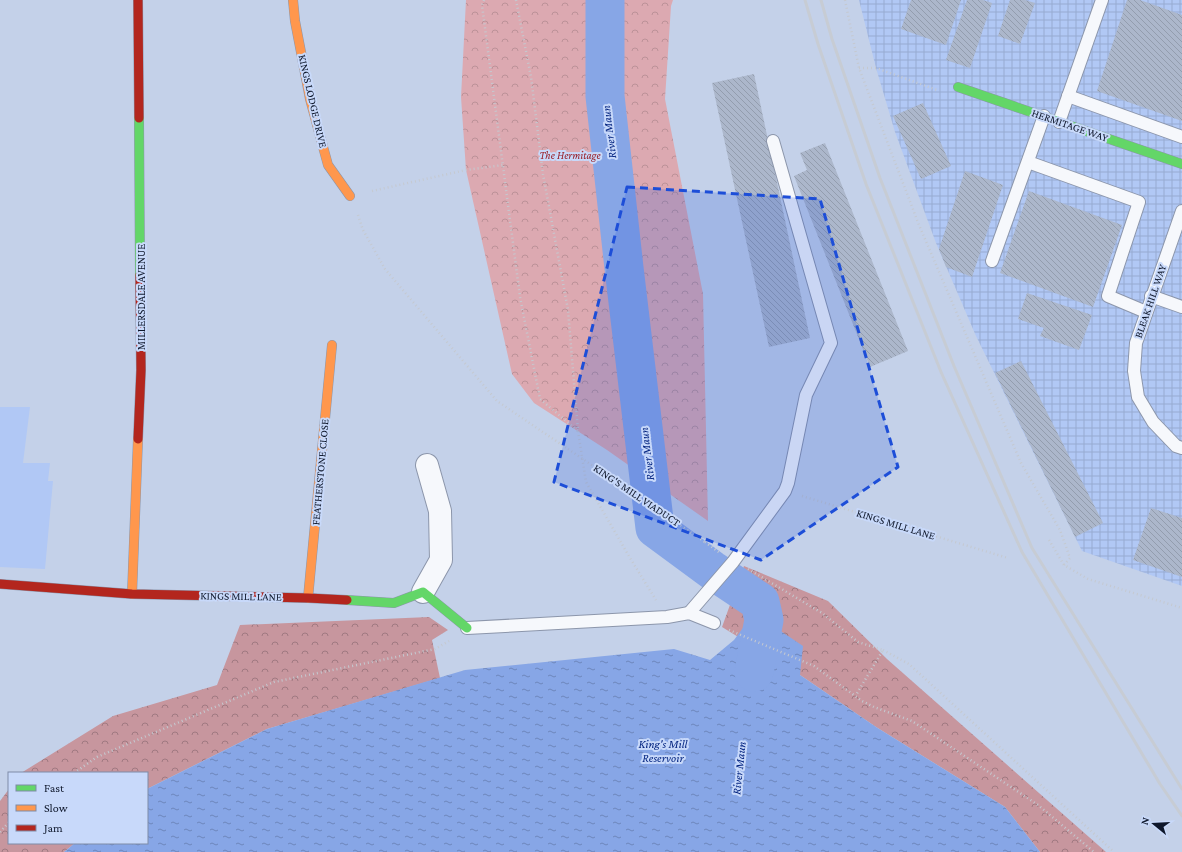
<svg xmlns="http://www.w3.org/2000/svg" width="1182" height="852" font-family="'Crimson Pro',serif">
<defs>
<pattern id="industrial-grid" width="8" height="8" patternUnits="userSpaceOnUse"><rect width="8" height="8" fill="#b1c8f5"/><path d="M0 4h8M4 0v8" fill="none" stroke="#97abd2"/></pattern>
<pattern id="forest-crowns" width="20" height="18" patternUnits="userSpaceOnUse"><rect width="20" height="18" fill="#c7969e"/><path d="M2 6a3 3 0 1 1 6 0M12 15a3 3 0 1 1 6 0" fill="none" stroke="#a07981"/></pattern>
<pattern id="park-crowns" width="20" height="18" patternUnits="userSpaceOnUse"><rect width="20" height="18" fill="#dca9b1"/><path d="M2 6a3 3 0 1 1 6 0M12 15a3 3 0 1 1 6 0" fill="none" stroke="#bc9198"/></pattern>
<pattern id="water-ripples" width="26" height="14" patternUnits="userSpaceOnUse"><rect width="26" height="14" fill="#87a6e6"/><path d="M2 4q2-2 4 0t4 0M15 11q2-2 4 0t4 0" fill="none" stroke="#6d86bb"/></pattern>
<pattern id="building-back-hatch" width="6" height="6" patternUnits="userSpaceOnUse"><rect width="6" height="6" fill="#acb7cb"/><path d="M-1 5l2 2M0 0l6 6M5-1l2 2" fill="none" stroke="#939dae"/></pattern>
</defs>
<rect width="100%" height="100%" fill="#c4d1e9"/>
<!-- built -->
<path fill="#b1c8f5" d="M0,407H30L23,463H50L48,481H53L45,569L0,567Z"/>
<!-- industrial -->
<path fill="url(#industrial-grid)" d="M859,0H1182V586L1082,551L976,336L936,243L895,132L876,68Z"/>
<!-- forest -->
<g fill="url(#forest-crowns)">
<path d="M744,566L828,601L887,659L1106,852H1040L1005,807L876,727L800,675L722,627Z"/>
<path d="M429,617L448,630L432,640L440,678L267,729L147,789V773H21L113,716L217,685L240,625Z"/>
<path d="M9,789V843H75L64,852H0V801Z"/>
</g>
<!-- park -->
<path fill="url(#park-crowns)" d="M466,0H673L671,6L665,99L703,294L708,521L607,450L534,403L512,374L466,170L461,97Z"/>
<!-- water -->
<path fill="url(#water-ripples)" d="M754,613L803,646L800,675L876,727L1005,807L1040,852H64L75,843H147V789L267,729L465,670L674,649L710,660L734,640Z"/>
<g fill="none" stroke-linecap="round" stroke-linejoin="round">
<!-- river -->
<path stroke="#87a6e6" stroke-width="39" d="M605,0V96L624,268L655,528L712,570L760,602L764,620L754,672"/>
</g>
<!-- building -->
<g fill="url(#building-back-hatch)">
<path d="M911,0H961L946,45L901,29Z"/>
<path d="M967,0H983L992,3L970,68L946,60Z"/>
<path d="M1010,0H1025L1035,3L1020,44L998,36Z"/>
<path d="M1127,0H1140L1182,15V121L1097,91Z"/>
<path d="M754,74L810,338L769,347L712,83Z"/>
<path d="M923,103L951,166L921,179L893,116Z"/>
<path d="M825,143L908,351L870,367L794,176L807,170L800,153Z"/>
<path d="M965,171L1003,185L972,277L946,267L939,249Z"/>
<path d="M1029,191L1122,225L1093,307L1000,273Z"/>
<path d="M1027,293L1092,315L1079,350L1040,336L1044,328L1018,319Z"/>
<path d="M1021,361L1103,523L1075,537L995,373Z"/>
<path d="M1151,508L1182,518V577L1133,560Z"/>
</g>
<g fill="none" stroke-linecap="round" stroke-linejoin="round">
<defs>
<g id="lane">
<path d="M1068,96L1182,137"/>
<path d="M1059,122L1102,0"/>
<path d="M1028,162L1139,202L1108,296L1146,312"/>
<path d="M1182,211L1136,343L1134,371L1138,397L1153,422L1176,446L1182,448"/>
<path d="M992,261L1044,116"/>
<path d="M1151,296L1182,307"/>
<path d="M689,613L733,562L785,491L788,483L806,395L831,343L773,141"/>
<path d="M467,628L667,617L689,613L714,623"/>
</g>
<path id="street" d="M423,592L441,560L440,511L427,465"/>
<g id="fast">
<path d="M958,87L1182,164"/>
<path d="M139,118L140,275"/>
<path d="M347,600L394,603L423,592L467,628"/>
</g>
<g id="slow">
<path d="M293,0L295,21L310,99L328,165L350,196"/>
<path d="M132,594L138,439"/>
<path d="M308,598L332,345"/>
</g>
<g id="jam">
<path d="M138,0L139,118"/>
<path d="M138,439L141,370L140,275"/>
<path d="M0,584L132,594L308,598L347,600"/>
</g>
</defs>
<!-- lane casing -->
<use href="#lane" stroke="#8c96ab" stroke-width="14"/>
<!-- street casing -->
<use href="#street" stroke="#8c96ab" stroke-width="24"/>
<!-- fast casing -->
<use href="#fast" stroke="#8c96ab" stroke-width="10"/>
<!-- slow casing -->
<use href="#slow" stroke="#8c96ab" stroke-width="10"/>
<!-- jam casing -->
<use href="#jam" stroke="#8c96ab" stroke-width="10"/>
<!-- path -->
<g stroke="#c5c9d0" stroke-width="2.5" stroke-dasharray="1 3" stroke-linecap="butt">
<path d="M484,0L482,5L520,297L540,399L578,431"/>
<path d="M516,0L531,77L543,174L568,310L578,431L586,482L630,558L656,600"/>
<path d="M845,0L859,68L919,225L1021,463L1060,530L1070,558L1064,565"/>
<path d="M859,68H876L937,90"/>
<path d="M372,191L466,170L503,165"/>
<path d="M358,215L363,230L385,269L497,401L568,449"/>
<path d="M802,496L1008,558"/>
<path d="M1049,540L1064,565L1088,579L1182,608"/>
<path d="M705,542L720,553"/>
<path d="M748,569L822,613L858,642L883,650L856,695"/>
<path d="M729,630L814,666L862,701L874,707L912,721L1038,805L1094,852"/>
<path d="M883,650L909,664L1114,852"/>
<path d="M74,773L97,757L274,682L435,649L449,641"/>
<path d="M0,832L9,822"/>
</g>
<!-- lane -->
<use href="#lane" stroke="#f6f8fc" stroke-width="12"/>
<!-- street -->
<use href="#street" stroke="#f6f8fc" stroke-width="22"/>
<!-- fast -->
<use href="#fast" stroke="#63d668" stroke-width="9"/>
<!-- slow -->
<use href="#slow" stroke="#ff974d" stroke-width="9"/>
<!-- jam -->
<use href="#jam" stroke="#b3261e" stroke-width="9"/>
<!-- rail -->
<g stroke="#c7ccd4" stroke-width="3">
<path d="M805,0L818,44L866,184L941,372L1022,552L1160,784L1182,816"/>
<path d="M821,0L832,39L880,178L954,366L1032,548L1182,789"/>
</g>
<!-- path-bridge -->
<path stroke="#c5c9d0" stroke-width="2.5" stroke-dasharray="1 3" stroke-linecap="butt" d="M568,449L705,542"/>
</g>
<!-- marked area -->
<path fill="#1d4ed8" fill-opacity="0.2" stroke="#1d4ed8" stroke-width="3" stroke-dasharray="8 5" stroke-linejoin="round" d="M627,187L820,199L898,467L761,560L554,482Z"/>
<g text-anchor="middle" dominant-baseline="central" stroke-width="4" stroke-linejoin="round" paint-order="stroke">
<!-- street labels -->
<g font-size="11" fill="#0e172b" stroke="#c8d9fa">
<text transform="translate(313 101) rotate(77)">KINGS LODGE DRIVE</text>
<text transform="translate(1070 125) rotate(19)">HERMITAGE WAY</text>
<text transform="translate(141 297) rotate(-90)">MILLERSDALE AVENUE</text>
<text transform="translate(1150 301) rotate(-71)">BLEAK HILL WAY</text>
<text transform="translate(320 472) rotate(-85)">FEATHERSTONE CLOSE</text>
<text transform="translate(637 495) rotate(34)">KING'S MILL VIADUCT</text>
<text transform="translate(896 524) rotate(17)">KINGS MILL LANE</text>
<text transform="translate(241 596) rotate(1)">KINGS MILL LANE</text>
</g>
<!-- park labels -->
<g font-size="11" font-style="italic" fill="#981c24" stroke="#c8d9fa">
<text x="570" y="155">The Hermitage</text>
</g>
<!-- water labels -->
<g font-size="12" font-style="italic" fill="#042581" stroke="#c8d9fa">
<text transform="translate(609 132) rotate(-97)">River Maun</text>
<text transform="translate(647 454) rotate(-97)">River Maun</text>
<text x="663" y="744">King's Mill<tspan x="663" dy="14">Reservoir</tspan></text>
<text transform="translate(739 768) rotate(-84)">River Maun</text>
</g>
</g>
<!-- legend -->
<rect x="8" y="772" width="140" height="72" fill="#c8d9fa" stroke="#7e8ba7"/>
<rect x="16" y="785" width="20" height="6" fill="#63d668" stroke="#7e8ba7"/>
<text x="44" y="792" font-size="12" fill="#0e172b">Fast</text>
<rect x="16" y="805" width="20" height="6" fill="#ff974d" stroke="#7e8ba7"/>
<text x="44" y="812" font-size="12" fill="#0e172b">Slow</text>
<rect x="16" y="825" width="20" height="6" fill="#b3261e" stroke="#7e8ba7"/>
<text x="44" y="832" font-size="12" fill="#0e172b">Jam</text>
<!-- north arrow -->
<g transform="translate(1154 824) rotate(288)" stroke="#c8d9fa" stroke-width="3" paint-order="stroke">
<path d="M0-3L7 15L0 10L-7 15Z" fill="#0e172b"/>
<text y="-6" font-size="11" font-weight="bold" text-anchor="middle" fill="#0e172b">N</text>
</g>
</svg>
